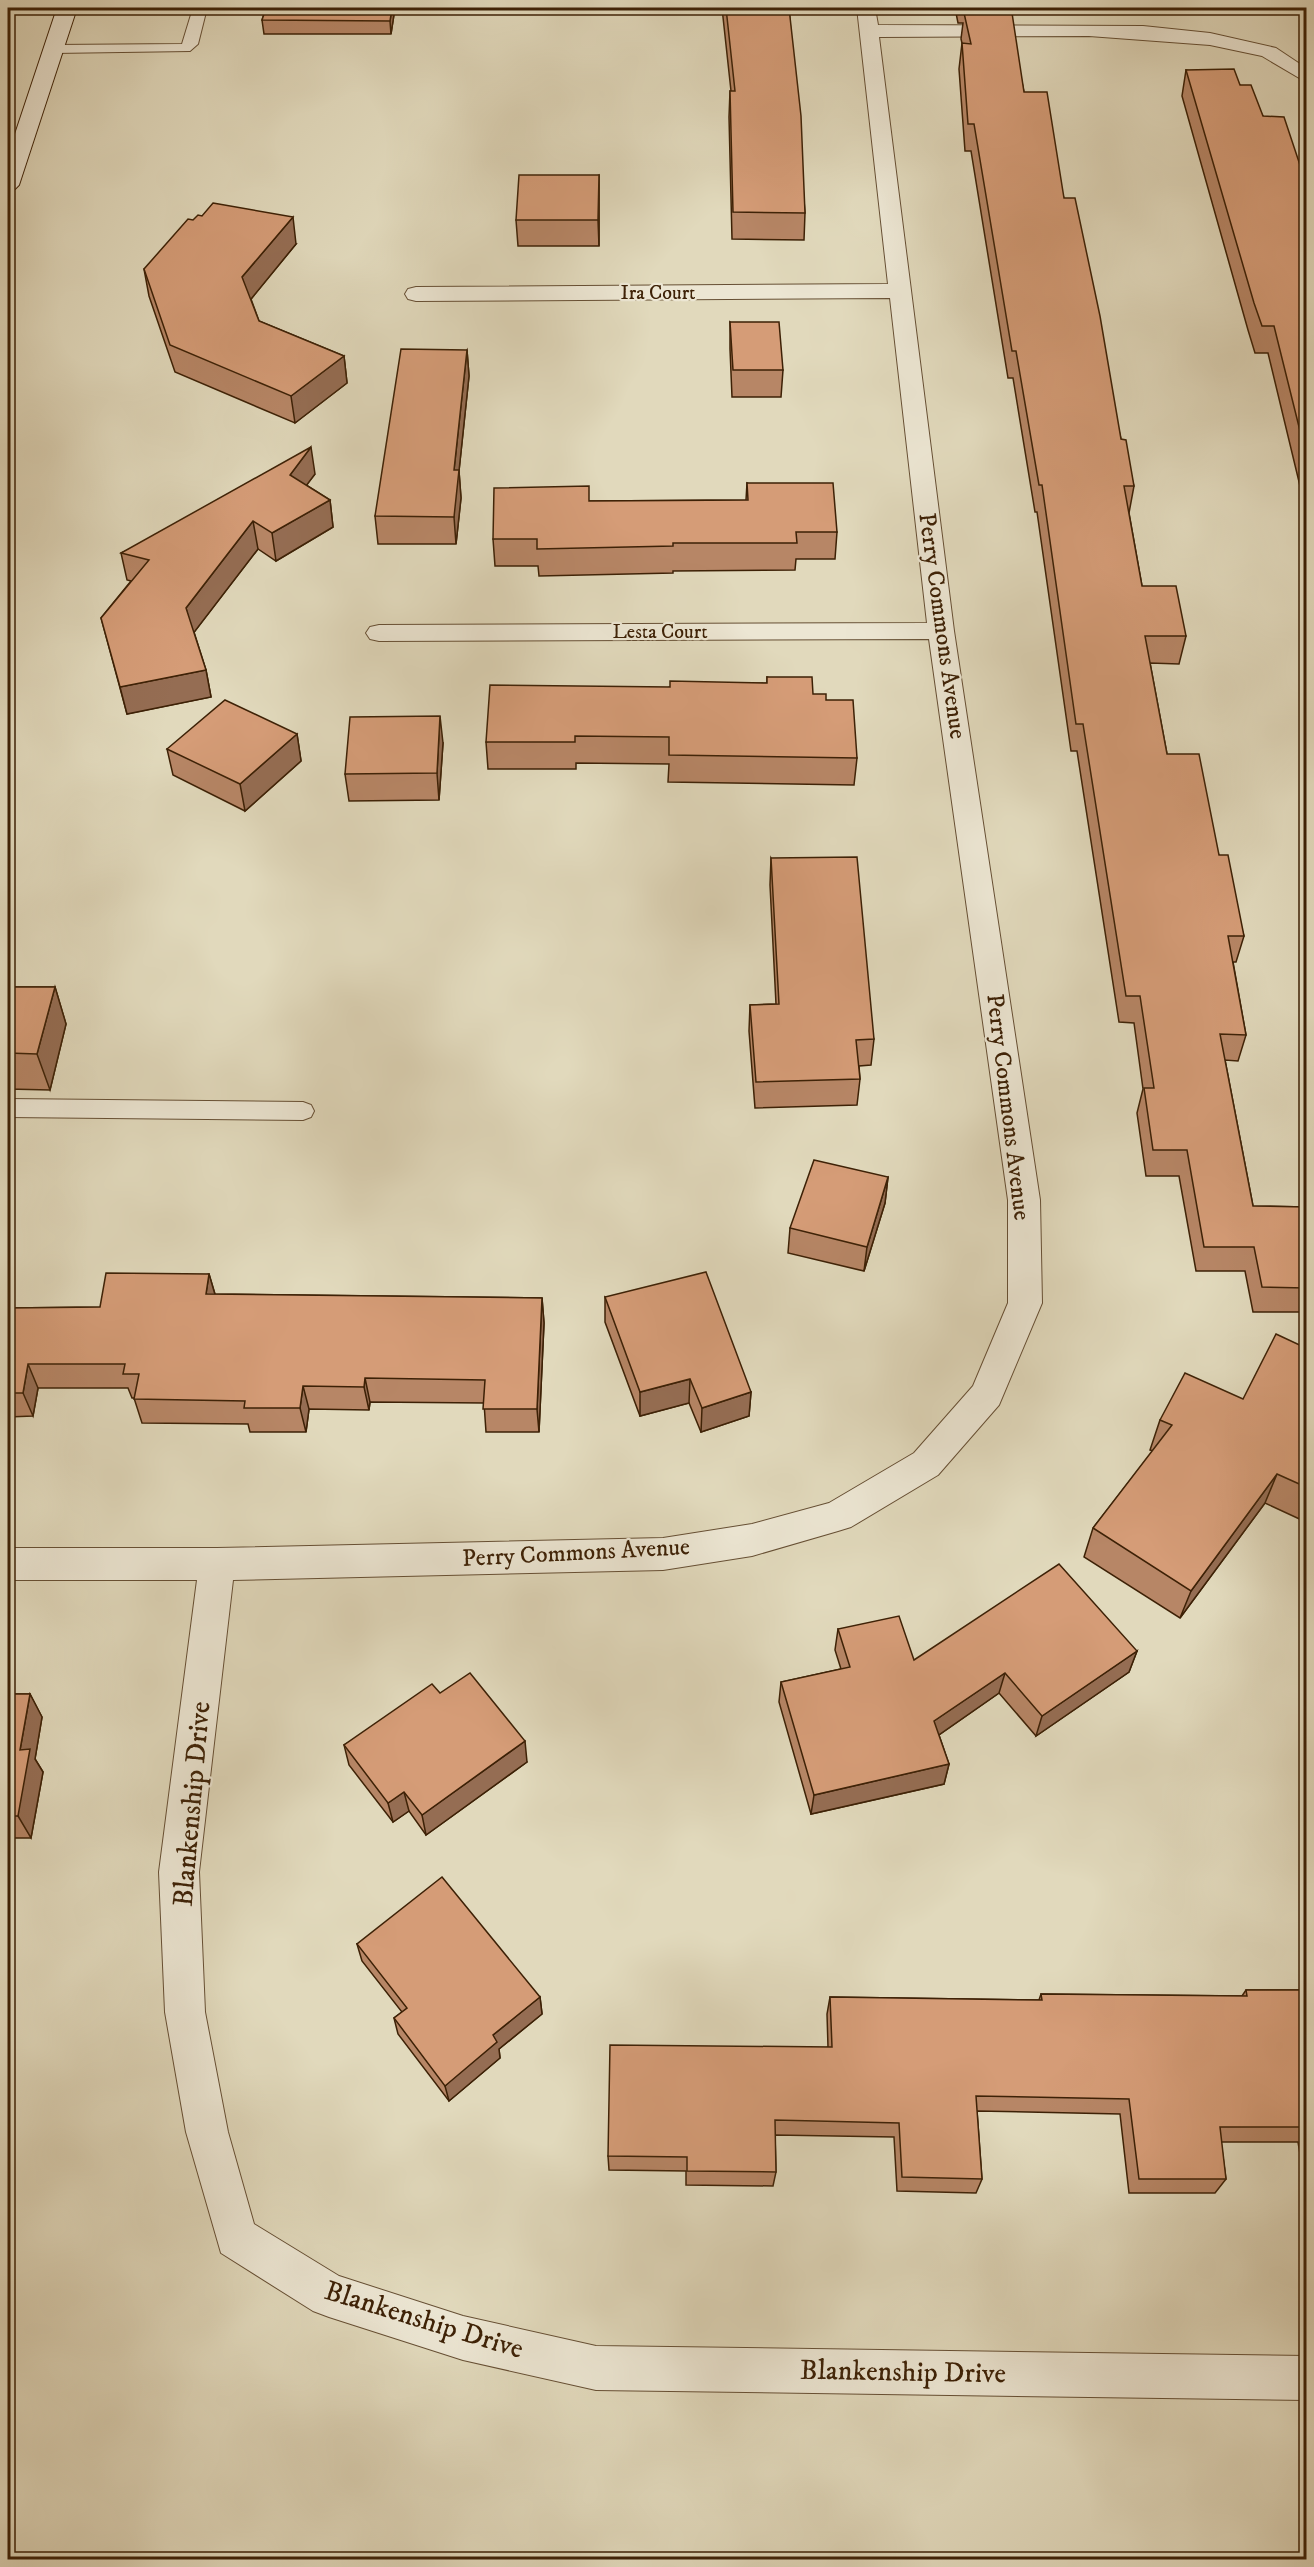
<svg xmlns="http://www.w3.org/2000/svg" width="1314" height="2567" font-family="'IM FELL DW Pica',serif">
<rect width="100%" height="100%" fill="#e1d9bc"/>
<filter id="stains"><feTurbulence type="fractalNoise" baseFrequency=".00333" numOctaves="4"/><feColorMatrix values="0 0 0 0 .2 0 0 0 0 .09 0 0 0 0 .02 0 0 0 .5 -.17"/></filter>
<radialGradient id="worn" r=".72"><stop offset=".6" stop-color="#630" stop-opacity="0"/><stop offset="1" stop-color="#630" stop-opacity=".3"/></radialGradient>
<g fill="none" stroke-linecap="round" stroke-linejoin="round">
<defs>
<g id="lane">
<path d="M193,8H207L198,44L190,51L54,53L47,49L54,45L182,44Z"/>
<path d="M8,1099L303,1102L311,1105L314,1111L311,1117L303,1120L8,1117Z"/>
</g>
<path id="street" d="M857,8H875L878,25L1143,26L1210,33L1276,48L1306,68V82L1262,56L1210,45L1089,36L879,37L954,631L1040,1200L1042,1303L999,1405L938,1475L851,1527L838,1531L752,1556L663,1570L233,1580L199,1872L205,2012L228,2132L254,2224L339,2276L463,2316L596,2346L1306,2356V2400L596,2390L463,2360L329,2317L313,2311L221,2253L186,2132L165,2012L159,1872L197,1580H8V1548H217L663,1538L752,1524L829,1503L914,1453L973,1386L1008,1303V1200L929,639L379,641L370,639L366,633L370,627L379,625L927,623L890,298L416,301L408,299L405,294L408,289L416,287L888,284Z"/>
<path id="secondary" d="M57,8H77L19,185L15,189L8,191V155Z"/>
</defs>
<!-- lane casing -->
<use href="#lane" stroke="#664f34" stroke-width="2"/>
<!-- street casing -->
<use href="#street" stroke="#664f34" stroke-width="2"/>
<!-- secondary casing -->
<use href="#secondary" stroke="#3d2106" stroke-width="2"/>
<!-- lane -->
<use href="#lane" fill="#ece6d3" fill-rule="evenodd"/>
<!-- street -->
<use href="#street" fill="#ece6d3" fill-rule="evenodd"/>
<!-- secondary -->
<use href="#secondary" fill="#ece6d3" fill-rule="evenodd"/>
</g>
<!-- wall -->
<g fill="#b78666" stroke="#3d2106" stroke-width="1.5">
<path d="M266,8H395L391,34H264L262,20Z"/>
<path d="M717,8H789L805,213L804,240L732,239L729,117L730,91H731L722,8Z"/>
<path d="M955,8H1009L1008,13L1024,92L1064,198L1121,439L1134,486L1129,513L1142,586L1186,636L1179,664L1150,663L1167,754L1219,855L1244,936L1236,962H1233L1246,1035L1238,1061L1225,1060L1253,1206L1306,1207V1312H1253L1245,1271H1196L1179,1176H1146L1137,1113L1143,1089L1134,1023L1119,1022L1077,751H1071L1037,512H1035L1013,378H1008L971,151H965L959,69L962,43L961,39L963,23H958Z"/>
<path d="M1186,70L1240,85L1263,116L1306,183V486H1300L1268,353H1255L1248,330L1182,96Z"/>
<path d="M599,175V246H518L516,220Z"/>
<path d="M296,244L251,299L259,321L344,356L347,383L295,423L175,372L149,296L144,269Z"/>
<path d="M730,322L783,370L781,397H732L730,349Z"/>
<path d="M467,350L469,376L459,471L461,498L456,544H378L375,516Z"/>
<path d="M315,474L306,485L330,500L333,527L276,561L258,549L194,632L206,670L211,697L127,714L101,618L131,581L127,580L121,553Z"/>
<path d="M747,483L837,532L835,559H796L795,570L673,571V573L539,576L538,566H495L493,539L589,501L746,500Z"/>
<path d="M767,677L826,700L857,758L854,785L668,782L669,764L576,763V769H488L486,742L670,687L767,683Z"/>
<path d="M297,734L301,761L245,811L173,775L167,749Z"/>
<path d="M443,743L439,800L349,801L345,774Z"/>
<path d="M771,858L874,1039L871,1065L859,1066L860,1079L857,1105L755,1108L749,1031L750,1005L776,1004L770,885Z"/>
<path d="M8,987H55L66,1024L50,1090L8,1089Z"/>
<path d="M888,1177L885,1203L864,1271L788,1253L790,1228Z"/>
<path d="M209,1274L215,1294L542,1298L544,1323L539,1432H486L484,1403L370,1402L369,1410L309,1409L306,1432H250L248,1424L142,1423L134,1398H132L128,1388H38L33,1416L8,1417V1308L100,1307Z"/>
<path d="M605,1297L751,1392L749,1416L701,1432L689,1403L640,1416L605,1322Z"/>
<path d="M1306,1348V1522L1265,1503L1180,1618L1084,1557L1093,1528L1153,1451L1150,1450L1160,1420L1243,1399Z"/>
<path d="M838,1629L914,1660L1137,1651L1129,1672L1036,1736L999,1693L939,1735L949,1764L944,1784L811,1814L779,1702L781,1682L841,1669L835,1650Z"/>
<path d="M440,1693L527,1762L426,1835L409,1811L393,1822L349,1765L344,1745Z"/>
<path d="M8,1694H30L42,1717L35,1759L43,1772L31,1838H8Z"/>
<path d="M357,1944L540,1997L542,2014L499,2049L500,2058L449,2101L398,2034L394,2018L402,2012L362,1961Z"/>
<path d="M1246,1990H1306V2164L1302,2165L1298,2142H1221L1226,2179L1215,2193H1129L1120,2114L977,2111L982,2179L976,2193L897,2191L894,2137L775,2135L776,2172L773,2186L686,2185V2171L609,2170L608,2156L828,2047L827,2014L830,1997L1039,2000L1041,1994L1242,1996Z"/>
</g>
<!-- shaded-wall -->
<g fill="#956d53" stroke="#3d2106" stroke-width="1.5">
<path d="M392,8H395L391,34L390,21Z"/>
<path d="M599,175V246L598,220Z"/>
<path d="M293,217L296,244L247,304L242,277Z"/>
<path d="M467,350L469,376L459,471L461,498L456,544L454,517V470Z"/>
<path d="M344,356L347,383L295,423L291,396Z"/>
<path d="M311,447L315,474L294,502L290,475Z"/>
<path d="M330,500L333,527L276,561L272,533Z"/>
<path d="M253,521L258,549L192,635L186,608Z"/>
<path d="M206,670L211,697L127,714L120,687Z"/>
<path d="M440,716L443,743L439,800L437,773Z"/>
<path d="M297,734L301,761L245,811L240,784Z"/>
<path d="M55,987L66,1024L50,1090L37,1054Z"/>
<path d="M888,1177L885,1203L864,1271L867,1247Z"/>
<path d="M209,1274L216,1298L206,1294Z"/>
<path d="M542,1298L544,1323L539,1432L537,1409Z"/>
<path d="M28,1364L38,1388L33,1416L23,1393Z"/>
<path d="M365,1378L370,1402L369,1410L364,1387Z"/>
<path d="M690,1379L689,1403L640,1416V1392Z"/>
<path d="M303,1386L309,1409L306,1432L300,1408Z"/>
<path d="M751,1392L749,1416L701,1432L702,1408Z"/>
<path d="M1277,1474L1265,1503L1180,1618L1191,1591Z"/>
<path d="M1137,1651L1129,1672L1036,1736L1042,1716Z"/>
<path d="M1005,1673L999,1693L930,1741L934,1721Z"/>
<path d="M30,1694L42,1717L35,1759L43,1772L31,1838L18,1816L20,1750Z"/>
<path d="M525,1741L527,1762L426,1835L422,1815Z"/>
<path d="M949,1764L944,1784L811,1814L814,1795Z"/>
<path d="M404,1792L409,1811L393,1822L388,1803Z"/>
<path d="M8,1951L12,1957L8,1980Z"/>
<path d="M540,1997L542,2014L499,2049L500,2058L449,2101L445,2086L493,2035Z"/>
</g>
<!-- building -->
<g fill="#d59c77" stroke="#3d2106" stroke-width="1.5">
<path d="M266,8H392L390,21L262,20Z"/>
<path d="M726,8H789L801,116L805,213L733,212L730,91H735Z"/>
<path d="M964,13H1012L1024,92H1047L1064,198H1075L1100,316L1121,439L1126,440L1134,486H1124L1142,586H1176L1186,636H1145L1167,754H1199L1219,855H1228L1244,936H1228L1246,1035L1220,1034L1253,1206L1306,1207V1288L1262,1287L1254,1247H1204L1187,1150H1153L1144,1088H1154L1140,996H1126L1083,724H1076L1042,485H1039L1016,351H1012L974,124H968L962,43L971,44Z"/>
<path d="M1234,69L1240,85H1251L1263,116L1284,117L1306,183V455L1274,326H1262L1254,303L1186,70Z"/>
<path d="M519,175H599L598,220H516Z"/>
<path d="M213,203L293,217L242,277L259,321L344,356L291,396L170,345L144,269L188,219L193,220L198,215L202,216Z"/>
<path d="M730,322H779L783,370H733Z"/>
<path d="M401,349L467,350L454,470H459L454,517L375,516Z"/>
<path d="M311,447L290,475L330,500L272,533L253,521L186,608L206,670L120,687L101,618L149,560L121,553Z"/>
<path d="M747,483H833L837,532H796L797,543H673V546L537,549V539H493L494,488L589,486V501L748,500Z"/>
<path d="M767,677H812L813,694H826V700H853L857,758L669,755V737L575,736V742H486L490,685L670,687V681L767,683Z"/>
<path d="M225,700L297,734L240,784L167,749Z"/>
<path d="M440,716L437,773L345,774L350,717Z"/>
<path d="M857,857L874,1039L856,1040L860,1079L756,1082L750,1005L779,1004L771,858Z"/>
<path d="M8,987H55L37,1054L8,1053Z"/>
<path d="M814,1160L888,1177L867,1247L790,1228Z"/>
<path d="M706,1272L751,1392L702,1408L690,1379L640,1392L605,1297Z"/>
<path d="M106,1273L209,1274L206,1294L542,1298L537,1409H483L485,1380L365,1378L364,1387L303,1386L300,1408H244L245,1401L134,1399L139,1374H123L125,1364H28L23,1393H8V1308L100,1307Z"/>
<path d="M1276,1334L1306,1348V1487L1277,1474L1191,1591L1093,1528L1172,1425L1160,1420L1185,1373L1243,1399Z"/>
<path d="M1059,1564L1137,1651L1042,1716L1005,1673L934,1721L949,1764L814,1795L781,1682L850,1667L838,1629L899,1616L914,1660Z"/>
<path d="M470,1673L525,1741L422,1815L404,1792L388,1803L344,1745L432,1684L440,1693Z"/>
<path d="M8,1694H30L20,1750L30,1749L18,1816H8Z"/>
<path d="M442,1877L540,1997L493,2035L497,2042L445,2086L394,2018L407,2008L357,1944Z"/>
<path d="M1246,1990H1306V2127H1220L1226,2179H1139L1129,2099L976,2096L982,2179L902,2177L899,2123L775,2120L776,2172L687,2171V2157L608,2156L610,2045L832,2047L830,1997L1042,2000L1041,1994L1247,1996Z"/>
</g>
<g text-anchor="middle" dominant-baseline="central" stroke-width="4.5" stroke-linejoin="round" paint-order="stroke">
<!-- far-street labels -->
<g font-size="20" fill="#3d2106" stroke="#ece6d3">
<text x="658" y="293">Ira Court</text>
<text x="660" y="632">Lesta Court</text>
</g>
<!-- street labels -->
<g font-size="24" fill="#3d2106" stroke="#ece6d3">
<text transform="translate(942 626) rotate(82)">Perry Commons Avenue</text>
<text transform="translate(1008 1107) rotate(83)">Perry Commons Avenue</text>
<text transform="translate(576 1553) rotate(-3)">Perry Commons Avenue</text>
</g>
<!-- near-street labels -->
<g font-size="28" fill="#3d2106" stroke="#ece6d3">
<text transform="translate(192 1804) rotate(-85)">Blankenship Drive</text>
<text transform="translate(424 2320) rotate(17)">Blankenship Drive</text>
<text transform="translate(903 2372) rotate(1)">Blankenship Drive</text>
</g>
</g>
<!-- margin -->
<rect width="1314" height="2567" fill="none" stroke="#e1d9bc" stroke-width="30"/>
<rect x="9" y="9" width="1296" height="2549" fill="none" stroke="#3d2106" stroke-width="3"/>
<rect x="15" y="15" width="1284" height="2537" fill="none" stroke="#3d2106" stroke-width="1.5"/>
<rect width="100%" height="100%" filter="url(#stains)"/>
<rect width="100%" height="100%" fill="url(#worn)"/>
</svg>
